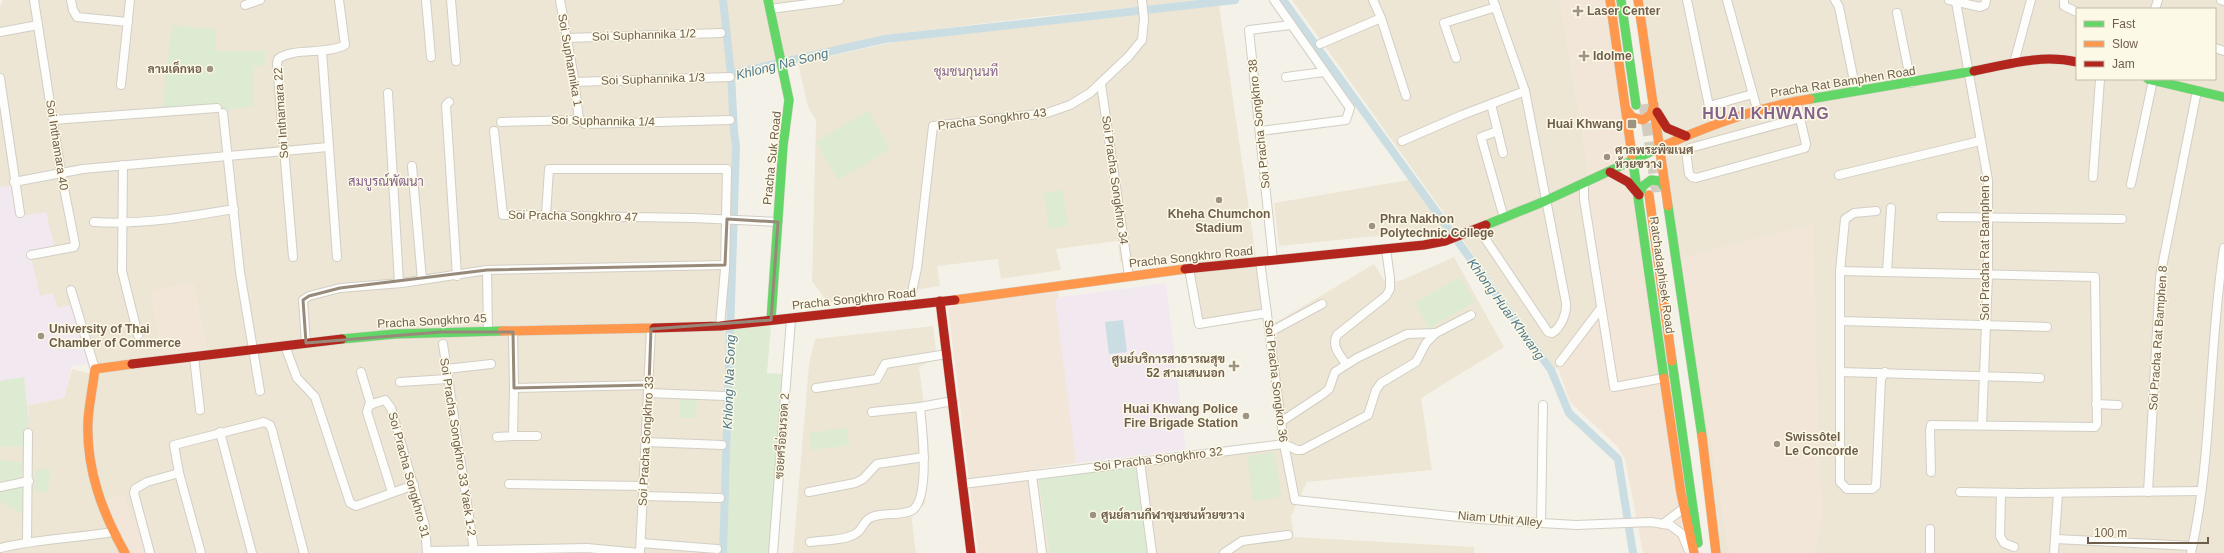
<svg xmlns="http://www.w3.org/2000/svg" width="2224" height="553" font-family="Arial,Sarabun,sans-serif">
<rect width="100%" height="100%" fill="#f4f2e8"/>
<!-- residential -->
<g fill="#ede6d5" fill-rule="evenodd">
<path d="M3,0H722L730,61L733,161L726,320L207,351L193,284L154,290L152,297L163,357L91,364L58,309L40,297L30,252L47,213L17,217L11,186L0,187V6Z"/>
<path d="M725,0H1210L1045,16L886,35L733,71Z"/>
<path d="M1292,0H1560L1588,167L1587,194L1599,315L1558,368L1555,369Z"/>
<path d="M1638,0H2224V553H1716ZM2077,9H2215V79H2077Z"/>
<path d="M1219,4L1264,311L1201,319L1192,254L1120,262L1118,241L1056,249L1061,270L1001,279L998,259L937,266L940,286L828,303L812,281L816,120L808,107L798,63L904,40Z"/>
<path d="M1409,180L1446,229L1279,246L1274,203Z"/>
<path d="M1454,257L1504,347L1421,398L1432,470L1307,482L1291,516L1294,537L1474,547V553H1148L1136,467L1280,449L1265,329L1374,264L1386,283L1402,280Z"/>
<path d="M933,326L937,358L919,367L929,447L925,504L911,513L916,553H793L809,364L815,339Z"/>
<path d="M726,329L725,489L721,553H0V446L23,447V431L29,424L28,405L64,398L72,369L92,374L285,346L489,331Z"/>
</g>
<!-- commercial -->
<g fill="#f2e6d8">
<path d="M1560,0H1607L1686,553H1643L1625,459L1617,446L1570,402L1558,368L1599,315L1587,194L1588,167Z"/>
<path d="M1813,224L1820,476L1823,512L1815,553H1729L1680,258Z"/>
<path d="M193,284L207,351L163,357L152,297L154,290Z"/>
<path d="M1058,289L1076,463L1037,469L1049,553H978L948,307Z"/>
<path d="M124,494L133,523L139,521L148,553H128L104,500Z"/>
</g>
<!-- education -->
<g fill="#f2e8f0">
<path d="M11,186L17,217L46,212L55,248L30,252L40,296L53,293L58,308L71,305L91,364L72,365L64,398L28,405L29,424L23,431L24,447L0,446V187Z"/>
<path d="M1166,283L1186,450L1076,463L1055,298Z"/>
</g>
<!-- green -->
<g fill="#ddebd3">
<path d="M172,25L215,29L216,51H265V65L253,66L254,106L219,111V105L162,109Z"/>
<path d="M868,111L890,149L838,180L816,142Z"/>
<path d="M1063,190L1068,226L1049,229L1044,193Z"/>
<path d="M1460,277L1475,302L1429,328L1415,303Z"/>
<path d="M771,326L767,373L785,374L771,553H725L730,464L732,329Z"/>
<path d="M24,377L29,424L23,431L24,447L0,446V381Z"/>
<path d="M680,396L697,397L696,418H679Z"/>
<path d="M847,428L849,445L811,450L809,433Z"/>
<path d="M1275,452L1281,497L1253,501L1247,456Z"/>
<path d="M0,460L23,463L21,477L0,482Z"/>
<path d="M1135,464L1148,553H1049L1038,477Z"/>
<path d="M50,469L48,492L34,491L35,470Z"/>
<path d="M21,485L24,489L25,512L20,513L0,501V489Z"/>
</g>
<!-- water -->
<path fill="#cadde3" d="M1123,320L1127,352L1109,354L1105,322Z"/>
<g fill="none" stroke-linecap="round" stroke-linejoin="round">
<!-- canal -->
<g stroke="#cadde3" stroke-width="8">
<path d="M723,0L731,74"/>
<path d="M1283,0L1551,370L1569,413L1618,459L1633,553"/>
<path d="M723,553L736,146L734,132L731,74L885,39L1235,0"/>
</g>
<!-- primary-tunnel -->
<path stroke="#d3cdc1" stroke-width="13" stroke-dasharray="13 6" stroke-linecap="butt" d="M1645,104L1658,194"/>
<defs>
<g id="street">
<path d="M71,0L73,10L77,17L128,22"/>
<path d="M426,0L431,57"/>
<path d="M451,0L456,61"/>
<path d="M560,0L574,78L579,120"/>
<path d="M1373,0L1381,18L1406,96"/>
<path d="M1687,0L1709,106L1753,94"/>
<path d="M1727,0L1757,109"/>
<path d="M1835,0L1839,7L1856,91"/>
<path d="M1949,0L1980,7L1985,5L1986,0"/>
<path d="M2064,0V6L2077,12"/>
<path d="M2221,0L2224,1"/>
<path d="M1956,2L1988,180V275L1982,425"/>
<path d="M245,5L260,0"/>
<path d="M770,9L839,0"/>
<path d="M2155,9L2158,0"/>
<path d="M1897,13L1911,83"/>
<path d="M0,32L38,25"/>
<path d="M567,38L721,33"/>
<path d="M1320,44L1381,18"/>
<path d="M2215,48L2224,51"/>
<path d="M322,51L337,257"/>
<path d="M1456,58L1444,23L1496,7"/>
<path d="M2014,63L2031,0"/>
<path d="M1286,77L1324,72"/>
<path d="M0,78L20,213"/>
<path d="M575,82L730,77"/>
<path d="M1101,84L1129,276"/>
<path d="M121,85L130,0"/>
<path d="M388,93L399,283"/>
<path d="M1796,101L1806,144L1805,148L1696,178L1692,177L1689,174L1686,151L1690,148L1800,118"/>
<path d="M449,102L446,105L457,276"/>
<path d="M1491,104L1503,153"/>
<path d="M223,113L240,272L260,391"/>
<path d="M53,120L217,108"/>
<path d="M501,122L579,120L585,124L730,120"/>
<path d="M494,131L503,215L693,218L778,222"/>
<path d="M1261,131L1346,120L1350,108L1274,0"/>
<path d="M1498,131L1481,137L1504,218"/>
<path d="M1402,141L1462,115L1525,91"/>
<path d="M123,165L122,271L138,335"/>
<path d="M412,166L422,280"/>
<path d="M1839,175L1980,141"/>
<path d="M2093,177L2100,79"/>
<path d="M14,182L83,169L328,147"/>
<path d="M1584,184V199L1614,387L1664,378"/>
<path d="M2131,184L2153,80"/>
<path d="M1876,211L1854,213L1845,219L1840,271V482L1847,489H1872L1876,486L1881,379L1885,372"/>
<path d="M546,215L549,169H727L725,269L720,326"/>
<path d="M1941,217L2122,219"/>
<path d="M94,222C142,225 187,217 234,209"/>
<path d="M1478,228L1548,332L1552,333C1561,328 1567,313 1566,303L1525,91L1493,0"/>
<path d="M31,255L74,247L75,244L61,173L34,0"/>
<path d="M293,257L277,64L278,59C293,47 327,55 345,45L339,0"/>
<path d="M1273,260L1249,30L1291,25"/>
<path d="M1260,261L1284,444L1295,500L1479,519L1541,523L1576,525L1651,522L1663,524L1670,525L1682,534L1688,549"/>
<path d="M1189,269L1199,324L1267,313"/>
<path d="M487,270L488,330"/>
<path d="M1840,271L2095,277L2097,424L2095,427L1931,425L1930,430L1931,472"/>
<path d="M1887,272L1891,208"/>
<path d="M71,290L95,369"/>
<path d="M909,306L917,268L933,126L1047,113L1070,105L1090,93L1129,56L1142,40L1144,19L1142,0"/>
<path d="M1840,321L2047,327"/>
<path d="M513,332L514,388L649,385"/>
<path d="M1270,332L1322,304"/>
<path d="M306,343L303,300L309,296L340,288L402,283L487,270L725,265"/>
<path d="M443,344L474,550"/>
<path d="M285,346L297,378L315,397L350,503L356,506L414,485"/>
<path d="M194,357L200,410"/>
<path d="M1560,362L1601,308"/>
<path d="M1346,364C1340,355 1331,346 1337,335L1386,296L1390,289V278L1386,249"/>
<path d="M446,369L491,364"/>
<path d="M361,372L371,405"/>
<path d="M1841,372L2040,378"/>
<path d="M400,382L447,379"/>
<path d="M816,388L870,380L877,379L885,364L947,354"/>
<path d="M648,393L725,396"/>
<path d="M2096,404L2118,405"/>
<path d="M872,412L920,407L953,401"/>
<path d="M1282,421L1323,394L1329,389L1335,372L1357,358L1407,334L1436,333"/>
<path d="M220,432L252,553"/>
<path d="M513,436H537"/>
<path d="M497,437L513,436L514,388"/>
<path d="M646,442L722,445"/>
<path d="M1140,462L1152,553"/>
<path d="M1032,475L1042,553"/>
<path d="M509,484L643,486"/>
<path d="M963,484L1284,444L1297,450H1302L1368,415L1376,390L1381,383L1416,362L1426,343L1436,333L1471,315"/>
<path d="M0,487L29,481"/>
<path d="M392,492L367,412L369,405L385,400L391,408L425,526L427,553"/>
<path d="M809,492L855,483L863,479L877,464L924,457"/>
<path d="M1960,492L2021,493L2201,491"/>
<path d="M2148,492L2160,277L2197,91"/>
<path d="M2001,493L2000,536L2004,543L2014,547"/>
<path d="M643,496L720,498"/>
<path d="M1541,523L1543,405"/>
<path d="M1663,524L1684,508"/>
<path d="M2056,539L2192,546"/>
<path d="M27,542L28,433"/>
<path d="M810,542C823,540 843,541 855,534C863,530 863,520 872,517C884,512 899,516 911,511C931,501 922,427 920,407"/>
<path d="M641,543L717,549"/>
<path d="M0,548C37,539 75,538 113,532"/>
<path d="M427,551L587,548L640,553L651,329"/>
<path d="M150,553L134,493L135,489L147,482L179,473"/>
<path d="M201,553L179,473L174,445L264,422L270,425L272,430L304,553"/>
<path d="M773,553L791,319"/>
<path d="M1224,553L1242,541L1288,535"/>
<path d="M1930,553V529"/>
<path d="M2054,553L2058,493"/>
<path d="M2191,553C2213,453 2208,349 2224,248"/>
</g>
<g id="fast">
<path d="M768,0L789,100L783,146L771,320"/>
<path d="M1621,0L1636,105"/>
<path d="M2148,79L2224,97"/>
<path d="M1810,99L1974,71"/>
<path d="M1632,155L1664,378"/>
<path d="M1639,195L1643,186L1651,180L1660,181L1665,188"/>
<path d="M1668,206L1702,436"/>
<path d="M1486,225L1545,201L1661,147"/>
<path d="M342,339L395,334L502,331"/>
<path d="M1672,361L1698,543"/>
</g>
<g id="slow">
<path d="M1610,0L1632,155"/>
<path d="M1638,0L1668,206"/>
<path d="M1626,109L1632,117L1643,120L1651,114L1654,105"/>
<path d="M1661,147C1709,125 1757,107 1810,99"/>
<path d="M1649,195L1672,361"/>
<path d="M955,300L1185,269"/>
<path d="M502,331L654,328"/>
<path d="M1664,378L1681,493L1694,553"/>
<path d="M1702,436L1716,553"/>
<path d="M125,553C102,512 86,469 88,421C89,404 93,386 95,369L132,364"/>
</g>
<g id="jam">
<path d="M1974,71C2009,64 2042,54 2077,62"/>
<path d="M1657,112L1667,128L1686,136"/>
<path d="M1610,172L1628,182L1639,195"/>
<path d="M1185,269L1424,245L1445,241L1486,225"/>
<path d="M940,301L971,553"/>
<path d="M654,328L720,326L955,300"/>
<path d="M132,364L342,339"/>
</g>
</defs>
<!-- street casing -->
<use href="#street" stroke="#d2cec4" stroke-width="10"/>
<!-- fast casing -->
<use href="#fast" stroke="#d4cfc4" stroke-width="10"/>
<!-- slow casing -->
<use href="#slow" stroke="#d4cfc4" stroke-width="10"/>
<!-- jam casing -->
<use href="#jam" stroke="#d4cfc4" stroke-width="10"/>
<!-- street -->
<use href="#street" stroke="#fdfdfc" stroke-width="8"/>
<!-- fast -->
<use href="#fast" stroke="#63d668" stroke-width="9"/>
<!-- slow -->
<use href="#slow" stroke="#ff974d" stroke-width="9"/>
<!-- jam -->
<use href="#jam" stroke="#b3261e" stroke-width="9"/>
</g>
<!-- marked area -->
<path fill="none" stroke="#978a7a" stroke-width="3" stroke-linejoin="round" d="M727,219L778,222L771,320L651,329L649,385L514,388L513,332H440L306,343L303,300L309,296L340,288L487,270L725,265Z"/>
<!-- markers -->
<g fill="#9e9282" stroke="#fdf9e7" stroke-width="1.5">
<path d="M1576 5h4v4h4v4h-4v4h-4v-4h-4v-4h4z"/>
<path d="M1582 50h4v4h4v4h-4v4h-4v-4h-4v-4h4z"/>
<circle cx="210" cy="69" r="4"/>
<rect x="1627" y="119" width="10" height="10" rx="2"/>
<circle cx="1607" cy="157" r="4"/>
<circle cx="1219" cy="200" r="4"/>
<circle cx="1372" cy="226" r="4"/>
<circle cx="41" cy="336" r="4"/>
<path d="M1232 360h4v4h4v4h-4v4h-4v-4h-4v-4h4z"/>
<circle cx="1246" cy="416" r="4"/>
<circle cx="1777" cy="444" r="4"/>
<circle cx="1093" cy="515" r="4"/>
</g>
<g text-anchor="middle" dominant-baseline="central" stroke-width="3" stroke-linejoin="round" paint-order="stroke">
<!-- poi labels -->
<g font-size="12" font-weight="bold" fill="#6f5e4b" stroke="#fdf9e7" text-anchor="start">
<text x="1587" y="11">Laser Center</text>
<text x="1593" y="56">Idolme</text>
<text x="202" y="69" text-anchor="end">ลานเด็กหอ</text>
<text x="1623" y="124" text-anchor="end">Huai Khwang</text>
<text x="1615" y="150">ศาลพระพิฆเนศ<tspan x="1615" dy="14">ห้วยขวาง</tspan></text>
<text x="1219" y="214" text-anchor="middle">Kheha Chumchon<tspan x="1219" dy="14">Stadium</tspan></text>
<text x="1380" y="219">Phra Nakhon<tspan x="1380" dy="14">Polytechnic College</tspan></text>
<text x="49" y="329">University of Thai<tspan x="49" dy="14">Chamber of Commerce</tspan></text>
<text x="1225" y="359" text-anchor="end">ศูนย์บริการสาธารณสุข<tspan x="1225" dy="14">52 สามเสนนอก</tspan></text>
<text x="1238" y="409" text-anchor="end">Huai Khwang Police<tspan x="1238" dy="14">Fire Brigade Station</tspan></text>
<text x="1785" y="437">Swissôtel<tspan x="1785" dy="14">Le Concorde</tspan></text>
<text x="1101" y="515">ศูนย์ลานกีฬาชุมชนห้วยขวาง</text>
</g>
<!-- street labels -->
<g font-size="12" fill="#6f5e4b" stroke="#fdf9e7">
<text transform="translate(644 35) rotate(-2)">Soi Suphannika 1/2</text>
<text transform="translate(570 60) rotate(80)">Soi Suphannika 1</text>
<text transform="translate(653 79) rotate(-2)">Soi Suphannika 1/3</text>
<text transform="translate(1843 82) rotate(-9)">Pracha Rat Bamphen Road</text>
<text transform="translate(281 113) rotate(-94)">Soi Inthamara 22</text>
<text transform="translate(992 119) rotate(-7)">Pracha Songkhro 43</text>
<text transform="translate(603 121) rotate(1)">Soi Suphannika 1/4</text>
<text transform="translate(1259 124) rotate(-96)">Soi Pracha Songkhro 38</text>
<text transform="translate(57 145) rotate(81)">Soi Inthamara 40</text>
<text transform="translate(772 158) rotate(-84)">Pracha Suk Road</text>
<text transform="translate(1115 180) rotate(82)">Soi Pracha Songkhro 34</text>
<text transform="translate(573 216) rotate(1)">Soi Pracha Songkhro 47</text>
<text transform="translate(1985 248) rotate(-90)">Soi Pracha Rat Bamphen 6</text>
<text transform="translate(1191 257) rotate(-6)">Pracha Songkhro Road</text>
<text transform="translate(1662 275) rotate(82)">Ratchadaphisek Road</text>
<text transform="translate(854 299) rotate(-6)">Pracha Songkhro Road</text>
<text transform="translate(432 321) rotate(-3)">Pracha Songkhro 45</text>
<text transform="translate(2158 338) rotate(-86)">Soi Pracha Rat Bamphen 8</text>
<text transform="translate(1276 381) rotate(83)">Soi Pracha Songkro 36</text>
<text transform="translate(782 436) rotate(-86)">ซอยศรีอ่อนรอด 2</text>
<text transform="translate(646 441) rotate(-87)">Soi Pracha Songkhro 33</text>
<text transform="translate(458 447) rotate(81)">Soi Pracha Songkhro 33 Yaek 1-2</text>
<text transform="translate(1158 459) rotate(-7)">Soi Pracha Songkhro 32</text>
<text transform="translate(409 475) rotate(75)">Soi Pracha Songkhro 31</text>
<text transform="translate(1500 519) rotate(5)">Niam Uthit Alley</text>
</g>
<!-- water labels -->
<g font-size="13" font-style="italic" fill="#4d788d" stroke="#fdf9e7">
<text transform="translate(782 64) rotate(-14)">Khlong Na Song</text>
<text transform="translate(1506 309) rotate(54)">Khlong Huai Khwang</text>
<text transform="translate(729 382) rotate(-88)">Khlong Na Song</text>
</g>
<!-- neighbourhood labels -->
<g font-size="13" fill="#85638c" stroke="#fdf9e7">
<text x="966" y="71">ชุมชนกุนนที</text>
<text x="386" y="181">สมบูรณ์พัฒนา</text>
</g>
<!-- district labels -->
<g font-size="16" font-weight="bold" letter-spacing="1" fill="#85638c" stroke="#fdf9e7">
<text x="1766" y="113">HUAI KHWANG</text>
</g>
</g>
<!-- legend -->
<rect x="2076" y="8" width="140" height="72" fill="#fdf9e7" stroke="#c4bba9"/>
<rect x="2084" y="21" width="20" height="6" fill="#63d668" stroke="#c4bba9"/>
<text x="2112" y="28" font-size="12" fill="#6f5e4b">Fast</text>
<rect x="2084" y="41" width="20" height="6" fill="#ff974d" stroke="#c4bba9"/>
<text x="2112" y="48" font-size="12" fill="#6f5e4b">Slow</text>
<rect x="2084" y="61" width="20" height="6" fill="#b3261e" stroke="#c4bba9"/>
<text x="2112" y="68" font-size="12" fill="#6f5e4b">Jam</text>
<!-- scale -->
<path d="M2088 537v6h120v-6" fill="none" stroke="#6f5e4b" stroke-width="2"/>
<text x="2094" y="537" font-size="12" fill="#6f5e4b" stroke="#fdf9e7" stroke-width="3" paint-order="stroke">100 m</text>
</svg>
